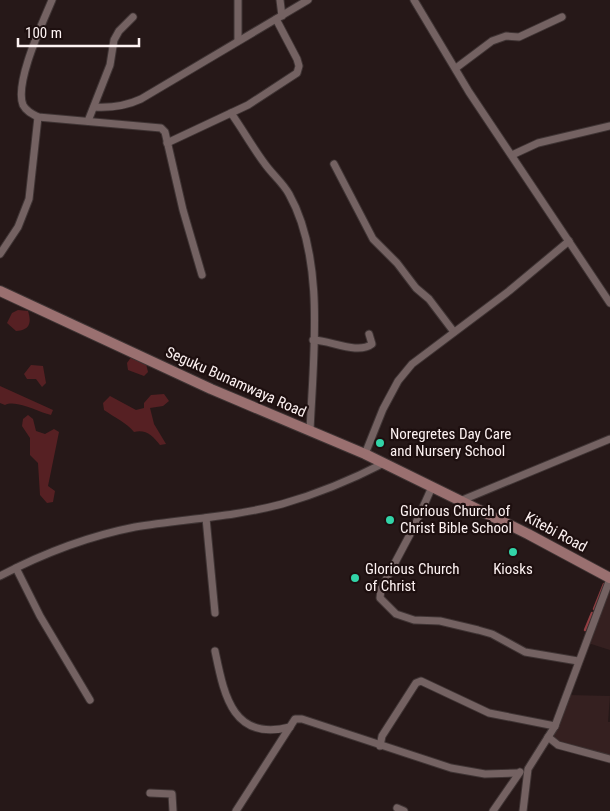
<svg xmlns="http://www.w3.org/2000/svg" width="610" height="811" font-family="'Roboto Condensed',sans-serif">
<rect width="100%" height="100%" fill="#261818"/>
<!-- built -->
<g fill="#352020">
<path d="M610,587V650L588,643Z"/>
<path d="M568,695L610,696L608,722H610V757L564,745L552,738Z"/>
</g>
<!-- green -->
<g fill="#562023">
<path d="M18,310L28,311C32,324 29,330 16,331L7,323L12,313Z"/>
<path d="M132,356L146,364L148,372L144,376L128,370L127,363Z"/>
<path d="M31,365L43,366L46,383L42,387L36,379H27L24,374Z"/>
<path d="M0,386L53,410L51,415C38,412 16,399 5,405L0,403Z"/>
<path d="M164,394L169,401L163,406L150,408L154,424L166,444L160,445C153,436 146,429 134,432C127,423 114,417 104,410L103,403L110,396L136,410L144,408V403L151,395Z"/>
<path d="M28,415L33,419L36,431L45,434L54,429L59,432L48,486L55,491L53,502L47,503L40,495L38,463L30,455V438L22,426L23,419Z"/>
</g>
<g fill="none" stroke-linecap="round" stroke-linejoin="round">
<!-- stream -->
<g stroke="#923e42" stroke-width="2.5">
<path d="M594,609L604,584"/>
<path d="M585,630L592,613"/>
</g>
<defs>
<g id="minor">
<path d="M52,0C43,22 14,83 23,105C26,111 32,114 38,117L161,128L165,132L183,210L202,275"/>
<path d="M238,0V40"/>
<path d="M280,0L282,16"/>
<path d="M414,0L469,92L610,303"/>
<path d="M456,68L492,41L506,36L519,37L562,17"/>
<path d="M94,107C110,108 126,106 141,99L308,0"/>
<path d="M231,113C243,130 253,148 265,164C272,174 283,183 289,194C326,260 313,358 310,431"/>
<path d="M88,121L110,65L114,40L119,31L133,17"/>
<path d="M167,143L248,105L297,73L299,66L297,59L276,19"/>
<path d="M512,155L538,143L610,126"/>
<path d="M334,164L373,239L397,263L416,288L429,299L454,332"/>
<path d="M0,254L18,227L29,199L38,117"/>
<path d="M313,340C330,340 358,355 372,344L369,334"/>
<path d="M365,454L383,409L398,381L412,364L509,291L569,241"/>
<path d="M432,487L415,525L381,589L380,598L396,614L414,620L440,621L478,630L492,634L525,652L578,661"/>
<path d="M460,501L610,439"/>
<path d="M206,518L215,613"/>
<path d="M16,568L40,616L90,700"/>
<path d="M0,576C42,554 89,536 135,527C184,519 234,517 282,504C317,494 351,480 384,463"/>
<path d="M215,651C224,694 232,742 290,727"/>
<path d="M548,737L558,745L610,759"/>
<path d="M380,746L382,736L416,683L421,681L489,713L555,726"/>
<path d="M150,793L172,794L173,811"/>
<path d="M397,808L404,811"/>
<path d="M236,811L295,719H302L451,768L485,774L518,773"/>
<path d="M493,811L520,772"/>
<path d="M523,811L528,769L555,726L610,579"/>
</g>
<path id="secondary" d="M0,291L211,389L365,454L528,534L610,578"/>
</defs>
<!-- minor casing -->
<use href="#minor" stroke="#3f3434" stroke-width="9"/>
<!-- secondary casing -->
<use href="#secondary" stroke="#3f3434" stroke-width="12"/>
<!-- minor -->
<use href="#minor" stroke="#746262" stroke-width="7"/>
<!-- secondary -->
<use href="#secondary" stroke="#9a7070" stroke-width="10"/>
</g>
<!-- markers -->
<g fill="#32d4a8" stroke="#1d0f0f" stroke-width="2">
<circle cx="380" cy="443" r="5"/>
<circle cx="390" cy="520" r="5"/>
<circle cx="513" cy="552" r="5"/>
<circle cx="355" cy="578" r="5"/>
</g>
<g text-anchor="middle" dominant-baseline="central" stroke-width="4.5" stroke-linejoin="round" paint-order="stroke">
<!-- street labels -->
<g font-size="15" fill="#fdf2f2" stroke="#1d0f0f">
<text transform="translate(236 382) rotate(24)">Seguku Bunamwaya Road</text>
<text transform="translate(556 532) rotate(28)">Kitebi Road</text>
</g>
<!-- poi labels -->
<g font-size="15" fill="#fdf2f2" stroke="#1d0f0f" text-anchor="start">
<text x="390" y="434">Noregretes Day Care<tspan x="390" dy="17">and Nursery School</tspan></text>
<text x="400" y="511">Glorious Church of<tspan x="400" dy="17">Christ Bible School</tspan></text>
<text x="365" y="569">Glorious Church<tspan x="365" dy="17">of Christ</tspan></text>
<text x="513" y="569" text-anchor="middle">Kiosks</text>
</g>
</g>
<!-- scale -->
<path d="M18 38v8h121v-8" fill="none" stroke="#fdf2f2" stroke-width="2.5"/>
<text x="25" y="38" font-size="15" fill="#fdf2f2" stroke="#1d0f0f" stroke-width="4" paint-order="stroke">100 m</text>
</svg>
